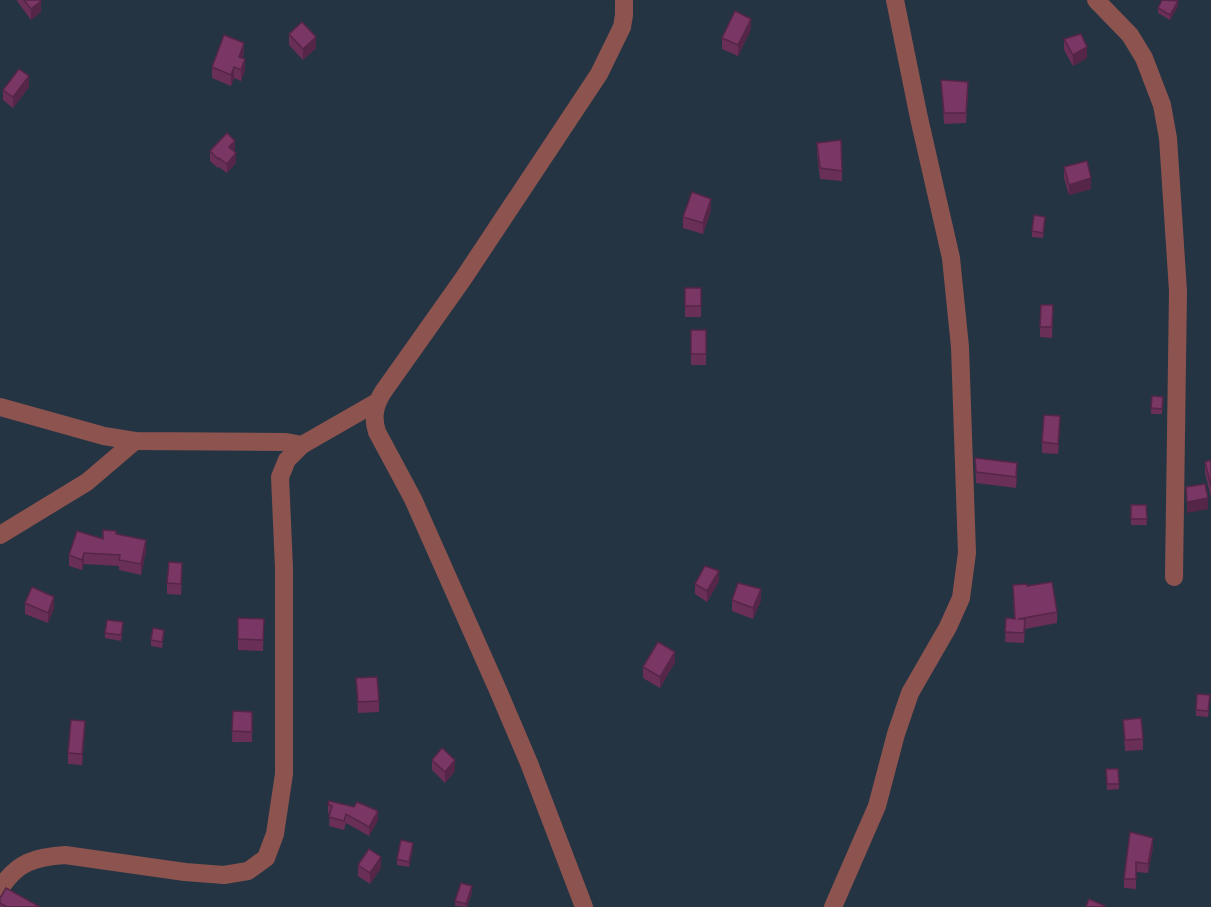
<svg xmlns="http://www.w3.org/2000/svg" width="1211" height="907" font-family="Karla,sans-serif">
<rect width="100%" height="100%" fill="#253443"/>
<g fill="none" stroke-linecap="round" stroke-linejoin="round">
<!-- minor -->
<g stroke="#8d544f" stroke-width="18">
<path d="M1096,0L1130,35L1144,58L1162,105L1168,138L1178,291L1174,577"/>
<path d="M0,407L104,436L135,441L286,442L302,445"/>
<path d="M0,535L87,482L135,441"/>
<path d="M0,889C17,862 35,857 65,855L185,872L224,875L248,871L266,858L275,834L284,774V568L280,477L287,460L302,445L377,402"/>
<path d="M584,907L529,763L497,688L413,499L377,432C372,416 375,405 383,392L463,279L599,74L622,27L624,15V0"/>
<path d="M833,907L877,806L896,734L910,693L948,627L961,598L967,553L960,347L951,258L919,118L895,0"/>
</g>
</g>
<!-- wall -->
<g fill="#692f57">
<path d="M17,0H40L41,12L31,20L17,1Z"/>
<path d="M1178,6L1170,20L1158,13V8Z"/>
<path d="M751,29L738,56L722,49V38Z"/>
<path d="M289,34L316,48L303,60L289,45Z"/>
<path d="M1064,39L1087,58L1073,66L1064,50Z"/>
<path d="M244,54L242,58L245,70L241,81L234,78L231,86L212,78V67Z"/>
<path d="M941,80L968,93L966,123L944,124Z"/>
<path d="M29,87L13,108L3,100V90Z"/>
<path d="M817,143L842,171V181L820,179L817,154Z"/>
<path d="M235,150L233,151L236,163L227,173L219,167L218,168L210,161V151Z"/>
<path d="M1064,167L1091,189L1069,195L1064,178Z"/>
<path d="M711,210L703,234L683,228V217Z"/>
<path d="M1045,222L1043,238L1032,237V231Z"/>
<rect x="685" y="288" width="16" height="29"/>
<path d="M1053,316L1052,338L1040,337V327Z"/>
<rect x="691" y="330" width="15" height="35"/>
<path d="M1152,396L1163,397L1162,414H1151Z"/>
<path d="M1060,427L1058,454L1042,453V442Z"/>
<path d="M975,458L1017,474L1016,488L976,483Z"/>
<path d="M1211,460V497L1205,473V462Z"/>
<path d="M1131,505H1146L1147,525H1131Z"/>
<path d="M116,534L146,551L141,575L119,570V566L84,564L82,570L69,566V555Z"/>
<path d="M182,573L181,595L167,594V583Z"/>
<path d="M719,581L707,602L695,594V584Z"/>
<path d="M1013,585L1027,586L1057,612V623L1025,629L1024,643L1005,642L1006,618L1014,619Z"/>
<path d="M732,600H761L753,619L732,611Z"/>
<path d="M25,603L54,608L48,623L25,614Z"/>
<path d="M238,618L264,619L263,651L238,650Z"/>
<path d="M123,628L121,641L105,638V633Z"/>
<path d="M164,635L162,648L151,646V640Z"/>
<path d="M675,662L660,688L643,678V667Z"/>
<path d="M356,678L379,701V712L358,713Z"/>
<path d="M1210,700L1208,717L1196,716V710Z"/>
<path d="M233,711L252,712V742H232Z"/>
<path d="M1123,720L1143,739V750L1125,751Z"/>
<path d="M85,732L82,765L68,764V753Z"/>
<path d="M432,760L455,771L445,783L432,770Z"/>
<path d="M1106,769H1118L1119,789L1107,790Z"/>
<path d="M328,804L378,820L369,836L346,823L344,830L329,826L330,814L328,813Z"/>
<path d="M1130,832L1153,847L1148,873L1136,872V889L1124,888V879Z"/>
<path d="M413,848L409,867L397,865V859Z"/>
<path d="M358,865L381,868L370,884L358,876Z"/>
<path d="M472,892L467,907L455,906V901Z"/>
<path d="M0,898L40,907H0Z"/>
</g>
<!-- shaded-wall -->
<g fill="#552647">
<path d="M41,1V12L31,20V9Z"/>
<path d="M1178,1V6L1170,20V15Z"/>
<path d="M751,19V29L738,56V45Z"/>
<path d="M316,37V48L303,60V49Z"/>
<path d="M244,43V54L239,67V57Z"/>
<path d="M1087,47V58L1073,66V55Z"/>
<path d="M245,59V70L241,81V70Z"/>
<path d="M234,67V78L231,86V75Z"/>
<path d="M29,76V87L13,108V97Z"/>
<path d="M235,141V150L229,156V147Z"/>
<path d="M236,153V163L227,173V164Z"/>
<path d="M1091,178V189L1069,195V185Z"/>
<path d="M711,199V210L703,234V223Z"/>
<path d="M1060,416V427L1058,454V444Z"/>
<path d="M1017,463V474L1016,488V477Z"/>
<path d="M1208,498V509L1187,513V502Z"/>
<path d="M146,540V551L141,575V564Z"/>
<path d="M84,553V564L82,570V560Z"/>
<path d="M719,571V581L707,602V591Z"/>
<path d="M761,589V600L753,619V608Z"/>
<path d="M54,597V608L48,623V613Z"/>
<path d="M675,652V662L660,688V677Z"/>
<path d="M85,721V732L82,765V754Z"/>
<path d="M455,760V771L445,783V772Z"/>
<path d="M378,811V820L369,836V827Z"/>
<path d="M1153,838V847L1148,873V864Z"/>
<path d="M413,843V848L409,867V862Z"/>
<path d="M381,857V868L370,884V873Z"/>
<path d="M472,886V892L467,907H466Z"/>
</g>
<!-- building -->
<g fill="#7a3765" stroke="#552647" stroke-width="1.5">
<path d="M24,0H40L41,1L31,9Z"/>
<path d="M1162,0L1178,1L1170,15L1158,8Z"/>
<path d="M735,11L751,19L738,45L722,38Z"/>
<path d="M302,22L316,37L303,49L289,34Z"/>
<path d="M1081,34L1087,47L1073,55L1064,39Z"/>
<path d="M224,35L244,43L239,57L245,59L241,70L234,67L231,75L212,67Z"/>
<path d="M19,69L29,76L13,97L3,90Z"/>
<path d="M941,80L968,82L966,113H944Z"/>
<path d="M227,133L235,141L229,147L236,153L227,164L219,158L218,159L210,151Z"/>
<path d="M841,140L842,171L820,168L817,143Z"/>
<path d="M1087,161L1091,178L1069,185L1064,167Z"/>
<path d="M692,192L711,199L703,223L683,217Z"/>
<path d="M1034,215L1045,217L1043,233L1032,231Z"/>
<rect x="685" y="288" width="16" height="18"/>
<path d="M1041,305H1053L1052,327H1040Z"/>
<rect x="691" y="330" width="15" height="24"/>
<path d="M1152,396L1163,397L1162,409L1151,408Z"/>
<path d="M1044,415L1060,416L1058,444L1042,442Z"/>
<path d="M975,458L1017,463L1016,477L976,472Z"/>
<path d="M1211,460V486L1205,462Z"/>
<path d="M1205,484L1208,498L1187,502L1186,487Z"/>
<path d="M1131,505H1146L1147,519H1131Z"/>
<path d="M103,530L116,531V534L146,540L141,564L119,560L120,555L84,553L82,560L69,555L77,531L103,539Z"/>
<path d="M169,562L182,563L181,584L167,583Z"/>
<path d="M705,566L719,571L707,591L695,584Z"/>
<path d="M1052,582L1057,612L1018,619H1025L1024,633L1005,632L1006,618L1015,619L1013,585L1027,584V586Z"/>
<path d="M738,583L761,589L753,608L732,600Z"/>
<path d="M32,587L54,597L48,613L25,603Z"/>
<path d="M238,618L264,619L263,640L238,639Z"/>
<path d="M107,620L123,622L121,635L105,633Z"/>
<path d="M153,628L164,630L162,642L151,640Z"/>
<path d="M658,642L675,652L660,677L643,667Z"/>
<path d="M377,677L379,701L358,702L356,678Z"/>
<path d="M1197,694L1210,695L1208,711L1196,710Z"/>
<path d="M233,711L252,712V732L232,731Z"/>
<path d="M1141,718L1143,739L1125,740L1123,720Z"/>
<path d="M71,720L85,721L82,754L68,753Z"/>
<path d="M442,748L455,760L445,772L432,760Z"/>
<path d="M1106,769H1118L1119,784H1107Z"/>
<path d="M329,801L354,807L357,802L378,811L369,827L346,814L344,821L329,817L332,806L328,804Z"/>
<path d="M1130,832L1153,838L1148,864L1136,862V879H1124Z"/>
<path d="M401,840L413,843L409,862L397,859Z"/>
<path d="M369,849L381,857L370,873L358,865Z"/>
<path d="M461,883L472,886L466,904L455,901Z"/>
<path d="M6,888L40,907H7L0,903V898Z"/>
<path d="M1089,899L1105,906L1104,907H1086Z"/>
</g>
</svg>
